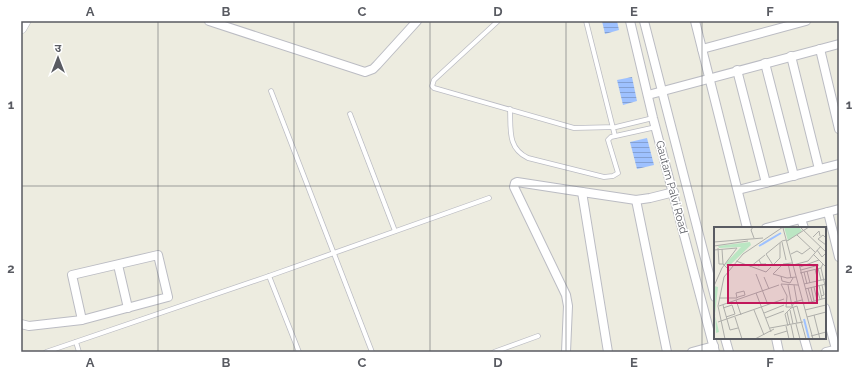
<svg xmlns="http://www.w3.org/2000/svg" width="860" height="373" viewBox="0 0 860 373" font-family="Raleway,'Noto Sans Devanagari',sans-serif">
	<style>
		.water { fill: url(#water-rules) }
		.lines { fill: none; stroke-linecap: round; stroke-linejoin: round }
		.service-casing { stroke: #bbbcc3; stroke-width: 5.5 }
		.minor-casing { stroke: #bbbcc3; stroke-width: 10 }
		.secondary-casing { stroke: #bbbdc5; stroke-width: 12 }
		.service { stroke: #fff; stroke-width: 4 }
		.minor { stroke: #fff; stroke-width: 8 }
		.secondary { stroke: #fff; stroke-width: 11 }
		.grid { fill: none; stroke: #595b62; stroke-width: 1; stroke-opacity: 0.55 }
		.labels { text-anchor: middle; stroke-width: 3; stroke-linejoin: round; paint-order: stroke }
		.street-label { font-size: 11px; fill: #595b62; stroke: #fff }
		.inset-river { fill: none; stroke: #9ec1ff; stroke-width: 2 }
		.inset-road { fill: none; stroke: #aeaeaa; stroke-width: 1 }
		.view { fill: #c2185b; fill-opacity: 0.15; stroke: #c2185b; stroke-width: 2 }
		.inset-edge { fill: none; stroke: #595b62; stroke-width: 2 }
		.neatline { fill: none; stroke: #595b62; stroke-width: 1.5 }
		.grid-label { font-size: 13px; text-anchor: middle; font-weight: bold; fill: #595b62 }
	</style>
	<defs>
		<pattern id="water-rules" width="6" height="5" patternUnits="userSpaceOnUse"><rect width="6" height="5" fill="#9ec1ff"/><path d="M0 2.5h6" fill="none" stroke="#84a0d2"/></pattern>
	</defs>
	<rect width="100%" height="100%" fill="#edece0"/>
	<g class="water">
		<path d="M602,21h15l2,9 -14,4z"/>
		<path d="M632,77l5,24 -14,4 -6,-25z"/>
		<path d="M647,138l7,27 -17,4 -7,-27z"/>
	</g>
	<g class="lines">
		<defs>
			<g id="service">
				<path d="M498,21l-64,59 -2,6 2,2 140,40 42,-1 37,-9"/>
				<path d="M586,21l29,115"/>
				<path d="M271,91l101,261"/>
				<path d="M510,109c1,20 -3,39 18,49l76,19 9,-1 5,-3 -10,-33 3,-3 45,-10"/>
				<path d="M350,114l45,117"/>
				<path d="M269,276l30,76"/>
				<path d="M76,342l3,10"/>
				<path d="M46,352l223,-76 220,-78"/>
				<path d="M494,352l44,-16"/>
			</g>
			<g id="minor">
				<path d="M209,21l156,51 8,-3 4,-4 40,-44"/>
				<path d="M630,21l23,97 62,234"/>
				<path d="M644,21l71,276"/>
				<path d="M695,21l52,207"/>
				<path d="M702,49l104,-28"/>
				<path d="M820,49l19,80"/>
				<path d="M791,56l28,113"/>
				<path d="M765,63l29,113"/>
				<path d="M737,70l29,113"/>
				<path d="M648,95l191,-51"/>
				<path d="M738,190l101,-26"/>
				<path d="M582,192l26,160"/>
				<path d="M636,200l31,152"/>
				<path d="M828,212l11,45"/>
				<path d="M801,219l3,9"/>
				<path d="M766,228l73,-19"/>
				<path d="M118,265l10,43"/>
				<path d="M825,308l11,41"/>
				<path d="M21,324l8,2 53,-6 86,-23 -10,-42 -86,20 10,45"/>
				<path d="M725,338l4,14"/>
				<path d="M776,338l3,14"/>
				<path d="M804,338l4,14"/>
				<path d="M566,352l2,-46 -2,-11 -52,-108 1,-4 2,-1 52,8 67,10 14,-2 24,-6"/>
				<path d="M692,352l22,-6"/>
				<path d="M826,352l13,-3"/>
			</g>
			<path id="secondary" d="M21,28l4,-7"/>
		</defs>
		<use href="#service" class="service-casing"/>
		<use href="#minor" class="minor-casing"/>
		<use href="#secondary" class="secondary-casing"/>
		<use href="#service" class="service"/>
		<use href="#minor" class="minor"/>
		<use href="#secondary" class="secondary"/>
	</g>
	<path class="grid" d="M158,21v331M294,21v331M430,21v331M566,21v331M702,21v331M21,186h818"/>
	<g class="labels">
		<g class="street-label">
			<text transform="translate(672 187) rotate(75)" y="4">Gautam Palvi Road</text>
		</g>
	</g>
	<g transform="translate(714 227)">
		<rect width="112" height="112" fill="#edece0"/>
		<path d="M70,0h15l3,4 -14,10zM36,15l1,3 -23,22 -3,-3 16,-17 -22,1 -1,-2zM0,59l4,1 -3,28 4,17 -3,1z" fill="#bbe6c3"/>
		<path class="inset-river" d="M45,19l22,-13M90,92l5,20"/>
		<path class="inset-road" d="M39,0l-2,3 3,8M86,0l26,25M69,1l30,111M83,8l18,17M99,10l6,-6 1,5M112,11l-3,-3 -5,4 8,6M73,14l22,-14M0,15l49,-4M68,15l4,18M66,16v15l-7,7 -7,-11 16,-13 4,-1M0,19l34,-5M4,21l1,16h4M8,22l1,15 4,4M0,23l23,-2 -15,20 -8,18M103,23l5,7 4,-4M77,27l6,-3 5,3 8,-6M99,27l13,13M22,34l30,11 5,-5M74,36l3,15M78,36l-9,1 -10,10 14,4 9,-1M85,37l10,38M79,38l15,-4 13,-15M44,39l8,-2h-5l-2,-4M36,40l15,-12M86,40l19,-7M104,41l3,12M107,41l5,22M101,42l3,12M87,43l18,-5M93,44l3,12M90,45l3,12M86,46l21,-5 2,-4M42,47l12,31M67,49l1,5 8,2 3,-5M50,50l5,12M90,57l22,-5M74,58l4,21M80,58l3,17M84,58l-17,-1 6,12 -1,11h6l2,-5 8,-2M105,58l3,14M102,59l4,13M97,60l3,14M100,60l3,13M94,61l4,14M91,62l21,-5M42,66l15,39M107,69l3,-1 -2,-10M5,71h18l1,-1 7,-2 -1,-4 -8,2 1,5M22,73l5,15M89,77l23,-6M9,78l7,25 8,-2M5,79l60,-21M79,80l4,16M9,81l9,-3 3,9 -9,3M40,83l10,25M76,83l3,14M91,83l21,-5M73,85l3,13M50,86l20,-8M100,88l6,24M21,90l7,22M93,90l19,-5M52,91l18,-7M4,95l66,-23M82,97l4,15M77,98l3,14M72,99l3,13M74,99l-3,-12 6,-6 6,-2 9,33M56,101l33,-6M60,108l13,-4M97,109l15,-4M11,112l-7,-33 6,-29 19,-23 40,-27M41,112l19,-10"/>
		<path class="view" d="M14,38h89v38h-89z"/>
		<rect width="112" height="112" class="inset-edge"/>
	</g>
	<rect width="860" height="373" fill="none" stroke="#ffffff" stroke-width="44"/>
	<g transform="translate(58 58)" stroke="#ffffff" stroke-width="3" paint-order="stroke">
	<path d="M0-3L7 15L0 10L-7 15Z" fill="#595b62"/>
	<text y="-6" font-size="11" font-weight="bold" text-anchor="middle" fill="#595b62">उ</text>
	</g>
	<rect x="22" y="22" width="816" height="329" class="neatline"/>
	<g class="grid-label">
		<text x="90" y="16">A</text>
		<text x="226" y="16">B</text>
		<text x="362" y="16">C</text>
		<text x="498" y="16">D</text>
		<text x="634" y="16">E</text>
		<text x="770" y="16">F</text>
		<text x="11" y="109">1</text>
		<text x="849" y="109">1</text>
		<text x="11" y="273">2</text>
		<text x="849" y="273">2</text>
		<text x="90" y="367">A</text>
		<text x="226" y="367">B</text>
		<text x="362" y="367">C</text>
		<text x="498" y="367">D</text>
		<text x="634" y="367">E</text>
		<text x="770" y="367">F</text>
	</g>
</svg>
